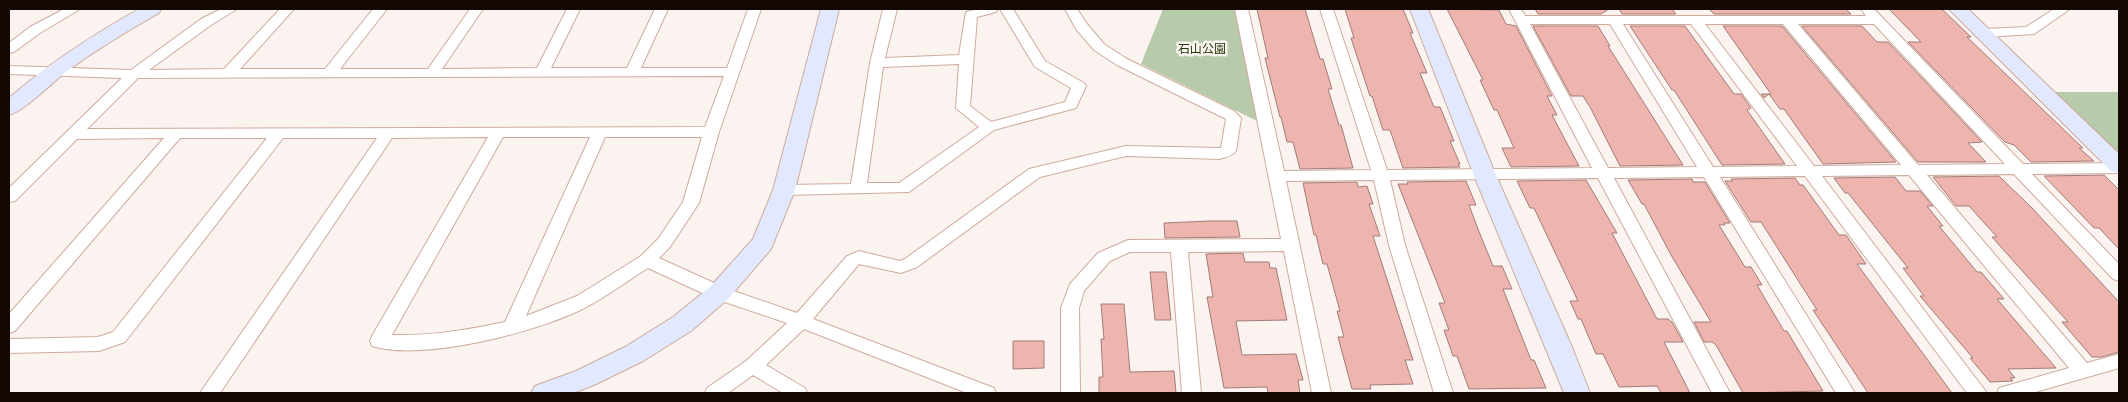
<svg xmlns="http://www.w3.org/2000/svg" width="2128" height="402" viewBox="0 0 2128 402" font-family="Lato,'Noto Sans JP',sans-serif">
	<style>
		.green { fill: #b7caa9 }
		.building { fill: #eeb4ae; stroke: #a27c78 }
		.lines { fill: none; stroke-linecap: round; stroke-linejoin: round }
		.street-casing { stroke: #cfaa9c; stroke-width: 2 }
		.secondary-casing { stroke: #cfaa9c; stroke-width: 2 }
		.street { fill: #fff; fill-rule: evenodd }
		.secondary { fill: #e2e9fe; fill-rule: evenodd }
		.labels { text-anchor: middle; stroke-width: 5; stroke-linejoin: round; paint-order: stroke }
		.park-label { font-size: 12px; fill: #223a09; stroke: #fbf3f0 }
	</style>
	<rect width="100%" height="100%" fill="#fbf3f0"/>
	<g class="green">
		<path d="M1163,9h73l21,112 -116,-57z"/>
		<path d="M2051,92h68v66z"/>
	</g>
	<g class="building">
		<path d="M1257,9h48l15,50h3l9,30h-4l11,36h2l12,43 -53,1 -7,-27h-6l-6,-25h-1l-15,-59h3z"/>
		<path d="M1345,9h58l10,24h-3l17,40h-7l14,34h6l14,34h-4l10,23h-2l2,3 -57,1 -13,-38h-7l-11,-34h-2l-19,-58h3z"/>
		<path d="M1447,9l52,1 7,14 10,2 36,70h-5l10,19h-5l27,51 -68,1 -9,-19h12l-17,-38h-3l-14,-30h3z"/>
		<path d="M1535,9h74l-8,5h-63z"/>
		<path d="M1619,9h53l4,5h-54z"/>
		<path d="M1709,9h137l5,5h-137z"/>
		<path d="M1889,9h53l29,28h-4l116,111h-4l15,13 -63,1 -17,-17 -9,-3 -97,-100h13z"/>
		<path d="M1533,26h65l12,20h-2l75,119 -63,1 -30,-59 -7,-11h-12z"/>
		<path d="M1630,26h55l49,68h7l10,14 -4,2 38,54 -63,1 -48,-75h-2z"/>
		<path d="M1723,26h59l114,136 -73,2 -39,-55h-4l-11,-15 -5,4 -3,-4h10z"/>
		<path d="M1802,26h60l15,16h11l94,100 -14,1 18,19h-68z"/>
		<path d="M2104,175l15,15v59l-20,-21h-5l-50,-52z"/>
		<path d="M1999,176l34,33 86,93v50l-17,5h-10l-30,-35h6l-76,-85h5l-28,-31h-13l-23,-29z"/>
		<path d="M1895,177l11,14h14l13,15h-6l16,20h-4l38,46h4l23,27h-7l59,69 -48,1 7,9h-5l3,3 -23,1 -20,-24h3l-53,-62h4l-21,-28h5l-60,-75h-3l-11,-15z"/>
		<path d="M1795,178l5,7h3l36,50h7l20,29h-9l95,129h-84l-55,-83h4l-56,-88h-10l-26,-41h8l-2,-2z"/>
		<path d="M1692,179l1,3h12l25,41h-6l1,2h-6l26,42h6l11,18h-5l27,46h3l36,60 -80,2 -27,-48 -4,-3h-8l-10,-20h17l-40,-67 -27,-51h-2l-14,-24z"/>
		<path d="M1586,180l31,53h-5l45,86h11l4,3 11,20h-19l26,51h-29l-4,-7 -38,1 -16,-33h-7l-15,-35h-3l-8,-18h8l-44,-93h-4l-13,-27z"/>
		<path d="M1466,181l10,24h-7l9,24 15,37h9l10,23h-9l28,71h3l12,28 -77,1 -12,-33h-4l-9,-26h5l-10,-27h6l-47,-119h10l-1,-2z"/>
		<path d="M1357,182l1,5 9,-1 6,18h-4l11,32h-7l40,124h-8l8,24 -43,1 1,4h-19l-14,-52h6l-7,-26h3l-13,-47h-4l-7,-29h-2l-11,-52z"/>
		<path d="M1210,221h27l3,16 -75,1 -1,-15z"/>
		<path d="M1243,253l2,9h24l1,6h6l11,52 -51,1 6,34 54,-1 7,26h-5l2,13h-32l-1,-6 -43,1 -17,-91h6l-7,-43z"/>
		<path d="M1150,272h16l5,48h-16z"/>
		<path d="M1101,304h23l6,68 44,-1 2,22h-77v-16h4l-2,-38h3z"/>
		<path d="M1013,341h31v27l-31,1z"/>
	</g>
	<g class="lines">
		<defs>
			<g id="street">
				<path d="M64,9h16l-40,24 -26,19 -5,1v-10l21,-16z"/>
				<path d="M221,9h16l-26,16 -62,45 75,-1 56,-60h14l-54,60h85l48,-60h14l-47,60h88l42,-60h13l-41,60 95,-1 30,-59h13l-29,59h76l28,-59h13l-27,59h86l21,-59h13l-42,123 -20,71 -29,44 -11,11 66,30 72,25 50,-57 12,-5 41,10 5,-2 124,-90 97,-23 95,2 5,-29 -109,-54 -23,-15 -18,-21 -11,-20h12l10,15 17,20 23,15 107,52 7,7 -5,33c-4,5 -10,6 -16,8l-94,-3 -86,21 -123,90 -16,6 -42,-9 -46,55 181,69 2,5h-29l-163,-64 -38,36 39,23 2,5h-24l-30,-18 -25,18h-23l2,-5 39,-27 41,-38 -74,-25 -65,-30c-19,12 -38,26 -58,37 -46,26 -167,57 -218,41l-2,-5 2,-5 116,-199 -96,1 -172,255h-20l177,-255h-94l-158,204 -26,9 -90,2v-14l89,-2 15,-5 154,-194h-87l-165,193 -6,2v-19l155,-176 -87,1 -62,62 -6,1v-14l113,-110 -113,-4v-8l122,4 70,-51zM724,76l-19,51 -618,2 51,-51zM503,137h87l-85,185c-38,8 -74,14 -113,13zM605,137h97l-19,65 -25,37 -17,17 -64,40 -51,20z"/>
				<path d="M883,9h14l-12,49 74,-3 7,-43 12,-3h19l-1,3 -19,5 -7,89 21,16 74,-20 6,-14 -36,-21 -35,-58h13l32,52 39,22 2,3 -10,22 -82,22 -85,62 -125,3 -6,-1 -2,-4 2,-4 6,-1 67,-1 19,-121zM959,64l-3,44 23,19 -80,56h-32l16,-116z"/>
				<path d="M1235,9h13l36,162 87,-1 -51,-161h13l54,161 205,-2 -83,-159h12l4,7h341l-5,-7h13l149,155 96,-1v10l-87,1 87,90v17l-6,-2 -99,-105 -87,1 160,188 32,-9v14l-87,25h-35l2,-5 70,-20 -160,-193 -87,1 165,217h-20l-162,-217 -85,1 135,216h-19l-132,-216 -90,1 116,215h-18l-114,-215 -208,2 15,65 48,148h-19l-45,-148 -15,-65 -88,1 45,212h-19l-28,-142 -96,1 13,141h-19l-11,-141h-41l-20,9 -26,30 -5,17 1,85h-19v-85l9,-24 28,-31 30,-13 153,-1zM1530,24h80l87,143 -89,1zM1623,24h68l106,142 -84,1zM1705,24h78l118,141 -87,1zM1798,24h76l131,140 -87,1z"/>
				<path d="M2054,9h16l-36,25 -49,3 -7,-4 7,-4 41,-2z"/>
			</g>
			<g id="secondary">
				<path d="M139,9h22l-2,4c-32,18 -63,37 -92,58 -14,11 -44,41 -58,44v-17c40,-35 84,-63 130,-89z"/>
				<path d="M821,9h18l-44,181 -24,59 -43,50 -37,32 -48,30 -49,24 -21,8h-42l4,-7 41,-15 49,-24 48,-30 37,-30 43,-48 20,-49z"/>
				<path d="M1410,9h18l67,164 77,174 18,46h-26l-91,-220z"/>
				<path d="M1949,9h19l151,145v19l-8,-2z"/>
			</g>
		</defs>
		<use href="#street" class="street-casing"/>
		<use href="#secondary" class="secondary-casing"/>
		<use href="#street" class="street"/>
		<use href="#secondary" class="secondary"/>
	</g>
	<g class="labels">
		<g class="park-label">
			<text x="1202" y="53">石山公園</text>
		</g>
	</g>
	<rect width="2128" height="402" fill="none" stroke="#140805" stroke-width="20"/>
</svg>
